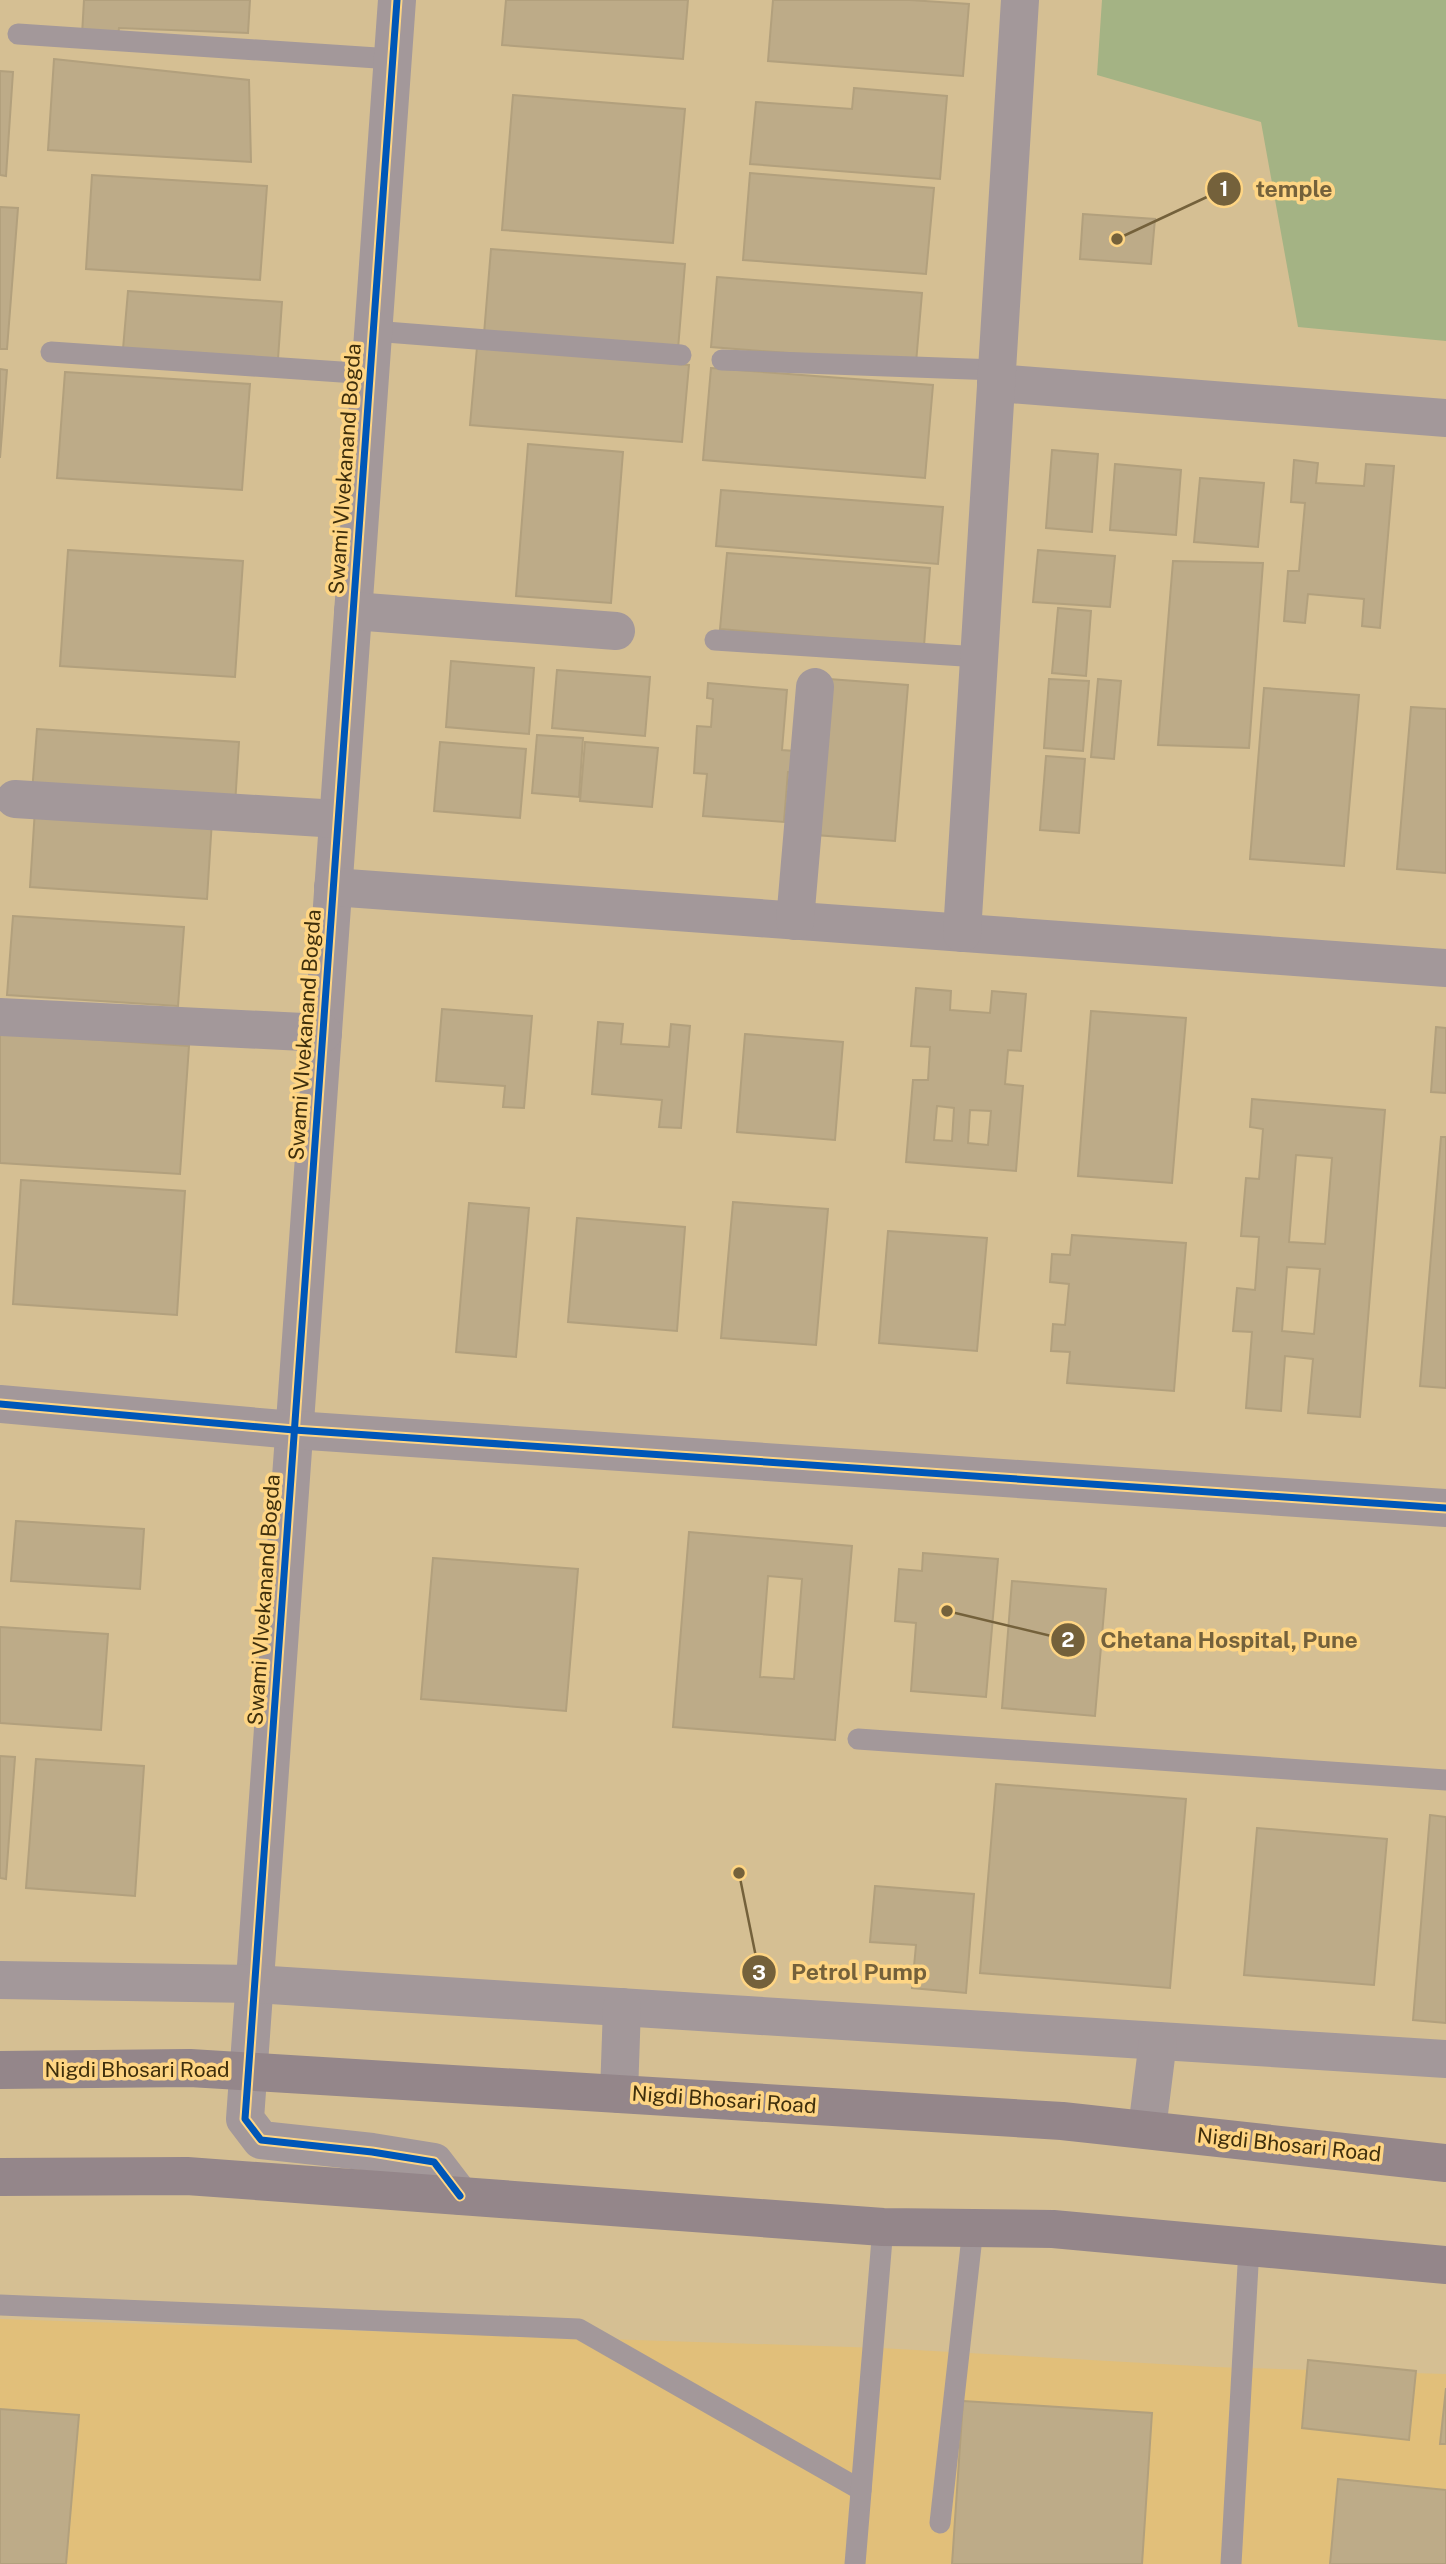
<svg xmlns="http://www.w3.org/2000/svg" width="1446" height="2564" viewBox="0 0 1446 2564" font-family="'Public Sans',sans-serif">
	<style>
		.built { fill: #e1bf7a }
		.green { fill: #a4b384 }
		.building { fill: #bdab88; stroke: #b2a07d; stroke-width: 2; fill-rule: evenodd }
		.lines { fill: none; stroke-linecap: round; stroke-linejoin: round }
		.service { stroke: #a3989a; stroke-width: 21 }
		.minor { stroke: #a3989a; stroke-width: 38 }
		.primary { stroke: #94868a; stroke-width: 38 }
		.cycleway-casing { stroke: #fed584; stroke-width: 11 }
		.cycleway { stroke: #0057b8; stroke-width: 7 }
		.labels { text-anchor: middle; stroke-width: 7; stroke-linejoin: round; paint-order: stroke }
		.street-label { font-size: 21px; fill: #3f2f0c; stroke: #fed584 }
		.leader { fill: none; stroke: #74613b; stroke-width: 2.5 }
		.callout-dot { fill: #74613b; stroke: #fed584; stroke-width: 2.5 }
		.mark-label { font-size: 21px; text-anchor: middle; font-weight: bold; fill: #fff }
		.callout-label { font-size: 23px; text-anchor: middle; font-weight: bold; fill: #74613b; stroke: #fed584; stroke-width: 7; stroke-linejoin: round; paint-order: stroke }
	</style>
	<rect width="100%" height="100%" fill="#d5bf93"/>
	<path class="built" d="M0,2319l880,29 334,19 232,7v190h-1446z"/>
	<path class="green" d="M1102,0h344v341l-148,-14 -37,-205 -164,-47z"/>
	<g class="building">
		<path d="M84,0h166l-2,33 -129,-5 -1,8 -36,-1z"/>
		<path d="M506,0h182l-5,59 -181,-14z"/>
		<path d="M773,0h137l59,4 -6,72 -195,-15z"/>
		<path d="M54,59l195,21 2,82 -203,-12z"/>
		<path d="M0,71l13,1 -7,104 -6,-1z"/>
		<path d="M854,88l93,8 -7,83 -190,-15 6,-62 96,7z"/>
		<path d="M513,95l172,14 -12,134 -171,-13z"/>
		<path d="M750,173l184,15 -8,86 -183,-14z"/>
		<path d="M92,175l175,11 -7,94 -174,-11z"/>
		<path d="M0,207l18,1 -11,141h-7z"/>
		<path d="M1083,214l72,5 -4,45 -71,-5z"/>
		<path d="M491,249l194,15 -7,85 -194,-15z"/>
		<path d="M717,277l205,16 -6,70 -205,-16z"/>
		<path d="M128,291l154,11 -4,57 -155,-10z"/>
		<path d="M477,347l212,18 -7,77 -212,-17z"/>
		<path d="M711,368l222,17 -8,93 -222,-18z"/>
		<path d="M0,369l7,1 -7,88z"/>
		<path d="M65,372l185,12 -8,106 -185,-12z"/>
		<path d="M528,444l95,8 -12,151 -95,-7z"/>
		<path d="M1052,450l46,4 -6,78 -46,-4z"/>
		<path d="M1294,460l24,3 -2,20 48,3 2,-22 28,2 -14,162 -18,-2 2,-27 -56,-5 -3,29 -21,-2 4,-50h11l6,-68 -14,-1z"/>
		<path d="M1115,464l66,6 -5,65 -66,-5z"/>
		<path d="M1200,478l64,5 -6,64 -64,-5z"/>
		<path d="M721,490l222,17 -5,57 -222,-18z"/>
		<path d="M68,550l175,11 -8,116 -175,-11z"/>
		<path d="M1038,550l77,6 -5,51 -77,-5z"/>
		<path d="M727,553l203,15 -6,78 -204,-17z"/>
		<path d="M1173,561l90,2 -14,185 -91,-3z"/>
		<path d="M1058,608l33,3 -5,65 -34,-3z"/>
		<path d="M451,661l83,7 -5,66 -83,-7z"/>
		<path d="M557,670l93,7 -5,59 -93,-8z"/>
		<path d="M829,679l79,6 -13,156 -80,-6z"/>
		<path d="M1049,679l40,2 -6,70 -39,-3z"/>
		<path d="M1098,679l23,2 -7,78 -23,-2z"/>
		<path d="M708,683l79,7 -5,60 12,1 -1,21h-5l-4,50 -81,-6 4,-42 -13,-1 3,-47 14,1 2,-28 -6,-1z"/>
		<path d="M1264,688l95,7 -15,171 -94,-7z"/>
		<path d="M1411,707l35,2v164l-49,-4z"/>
		<path d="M37,729l202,13 -4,63 -203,-13z"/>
		<path d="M537,735l46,3 -4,59 -47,-4z"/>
		<path d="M440,742l86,7 -6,69 -86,-7z"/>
		<path d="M585,742l73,6 -6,59 -72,-6z"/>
		<path d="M1046,756l39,3 -6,74 -39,-3z"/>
		<path d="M35,809l177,11 -5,79 -177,-12z"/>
		<path d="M13,916l171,11 -6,79 -171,-11z"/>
		<path d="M916,988l35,3 -1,19 40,3 2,-22 34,3 -5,57 -13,-1 -3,34 18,2 -7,85 -110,-9 7,-82h15l2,-33 -19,-1zM937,1106l17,2 -2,33 -18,-1zM970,1110l21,1 -3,34 -20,-2z"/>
		<path d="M442,1009l90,7 -8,92 -21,-1 2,-21 -69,-5z"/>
		<path d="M1091,1011l95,7 -14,165 -94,-7z"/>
		<path d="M598,1022l25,2 -2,20 48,3 2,-23 19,2 -9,102 -22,-1 3,-27 -70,-6z"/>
		<path d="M1436,1027l10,1v65l-15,-1z"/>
		<path d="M0,1033l189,13 -9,128 -180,-11z"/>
		<path d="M745,1034l98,8 -8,98 -98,-8z"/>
		<path d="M1252,1099l133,11 -25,307 -52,-4 5,-54 -28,-3 -4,55 -35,-3 6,-76 -19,-1 4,-43 18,2 4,-53 -18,-1 5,-58 13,1 4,-50 -13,-2zM1296,1155l36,3 -7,86 -36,-2zM1287,1267l33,2 -6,65 -32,-3z"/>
		<path d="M1441,1137h5v251l-26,-2z"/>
		<path d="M21,1180l164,11 -8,124 -164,-11z"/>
		<path d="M733,1202l95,7 -12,136 -95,-7z"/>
		<path d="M469,1203l60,5 -13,149 -60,-5z"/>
		<path d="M577,1218l108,9 -8,104 -109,-9z"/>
		<path d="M888,1231l99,7 -10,113 -98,-8z"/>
		<path d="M1072,1235l114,8 -12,148 -107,-8 3,-31 -19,-1 2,-27 12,1 4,-41 -19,-2 2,-28 18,1z"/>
		<path d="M16,1521l128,8 -4,60 -129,-8z"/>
		<path d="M689,1532l163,14 -17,194 -162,-13zM768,1576l34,3 -8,100 -34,-2z"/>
		<path d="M923,1553l75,6 -12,138 -75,-6 5,-68 -21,-2 4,-52 23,2z"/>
		<path d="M433,1558l145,11 -12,142 -145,-12z"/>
		<path d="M1012,1581l94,8 -11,127 -93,-8z"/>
		<path d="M0,1627l108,7 -7,96 -101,-7z"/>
		<path d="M0,1756l15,1 -9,122 -6,-1z"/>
		<path d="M36,1759l108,7 -9,130 -109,-8z"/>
		<path d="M996,1784l190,15 -16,189 -190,-15z"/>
		<path d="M1430,1815l16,2v206l-33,-3z"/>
		<path d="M1257,1828l130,11 -13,146 -130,-10z"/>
		<path d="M875,1886l99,8 -8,99 -54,-5 4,-43 -46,-3z"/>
		<path d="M1308,2360l108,11 -7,69 -107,-12z"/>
		<path d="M1446,2388v56h-6z"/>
		<path d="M963,2401l189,12 -10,151h-190z"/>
		<path d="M0,2409l79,6 -13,149h-66z"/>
		<path d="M1338,2479l108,11v74h-116z"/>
	</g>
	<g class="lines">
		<g class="service">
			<path d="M18,34l374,25"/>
			<path d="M373,331l308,24"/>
			<path d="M51,352l319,22"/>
			<path d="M722,360l275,10"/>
			<path d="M715,640l264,17"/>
			<path d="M858,1739l588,41"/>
			<path d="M0,2305l579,24 282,161"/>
			<path d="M940,2523l33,-295"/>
			<path d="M855,2564l28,-337"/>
			<path d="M1231,2564l18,-316"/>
		</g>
		<g class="minor">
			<path d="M397,0l-152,2119 16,21 111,12 62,10 26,34"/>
			<path d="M996,383l450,35"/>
			<path d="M353,611l263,20"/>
			<path d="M15,799l323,20"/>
			<path d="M333,887l1113,81"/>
			<path d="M795,921l20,-234"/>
			<path d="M962,933l58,-933"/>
			<path d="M0,1017l323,16"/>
			<path d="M0,1404l294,26 1152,78"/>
			<path d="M0,1980l254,4 1192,75"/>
			<path d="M619,2094l3,-87"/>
			<path d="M1147,2129l11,-88"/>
		</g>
		<g class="primary">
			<path d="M0,2070l190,-2 872,53 384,42"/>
			<path d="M0,2177l187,-1 696,51 170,2 393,36"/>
		</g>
		<defs>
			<g id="cycleway">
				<path d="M397,0l-152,2119 16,21 111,12 62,10 26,34"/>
				<path d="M0,1404l294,26 1152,78"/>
			</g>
		</defs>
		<use href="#cycleway" class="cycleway-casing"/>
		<use href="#cycleway" class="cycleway"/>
	</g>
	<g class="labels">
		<g class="street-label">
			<text transform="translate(345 469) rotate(-86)" y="7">Swami VIvekanand Bogda</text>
			<text transform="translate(305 1035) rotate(-86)" y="7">Swami VIvekanand Bogda</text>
			<text transform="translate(264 1600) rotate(-86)" y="7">Swami VIvekanand Bogda</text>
			<text x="137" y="2077">Nigdi Bhosari Road</text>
			<text transform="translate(724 2100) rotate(4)" y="7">Nigdi Bhosari Road</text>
			<text transform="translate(1289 2145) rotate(6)" y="7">Nigdi Bhosari Road</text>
		</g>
	</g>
	<path class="leader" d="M1117 239L1224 189M947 1611L1068 1640M739 1873L759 1972"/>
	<g class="callout-dot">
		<circle cx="1117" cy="239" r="7"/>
		<circle cx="947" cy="1611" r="7"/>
		<circle cx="739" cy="1873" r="7"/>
		<circle cx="1224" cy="189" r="18"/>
		<circle cx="1068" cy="1640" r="18"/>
		<circle cx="759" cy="1972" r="18"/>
	</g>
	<g class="mark-label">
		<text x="1224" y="196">1</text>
		<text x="1068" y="1647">2</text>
		<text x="759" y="1980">3</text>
	</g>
	<g class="callout-label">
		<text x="1294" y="197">temple</text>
		<text x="1229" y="1648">Chetana Hospital, Pune</text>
		<text x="859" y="1980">Petrol Pump</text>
	</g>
</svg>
